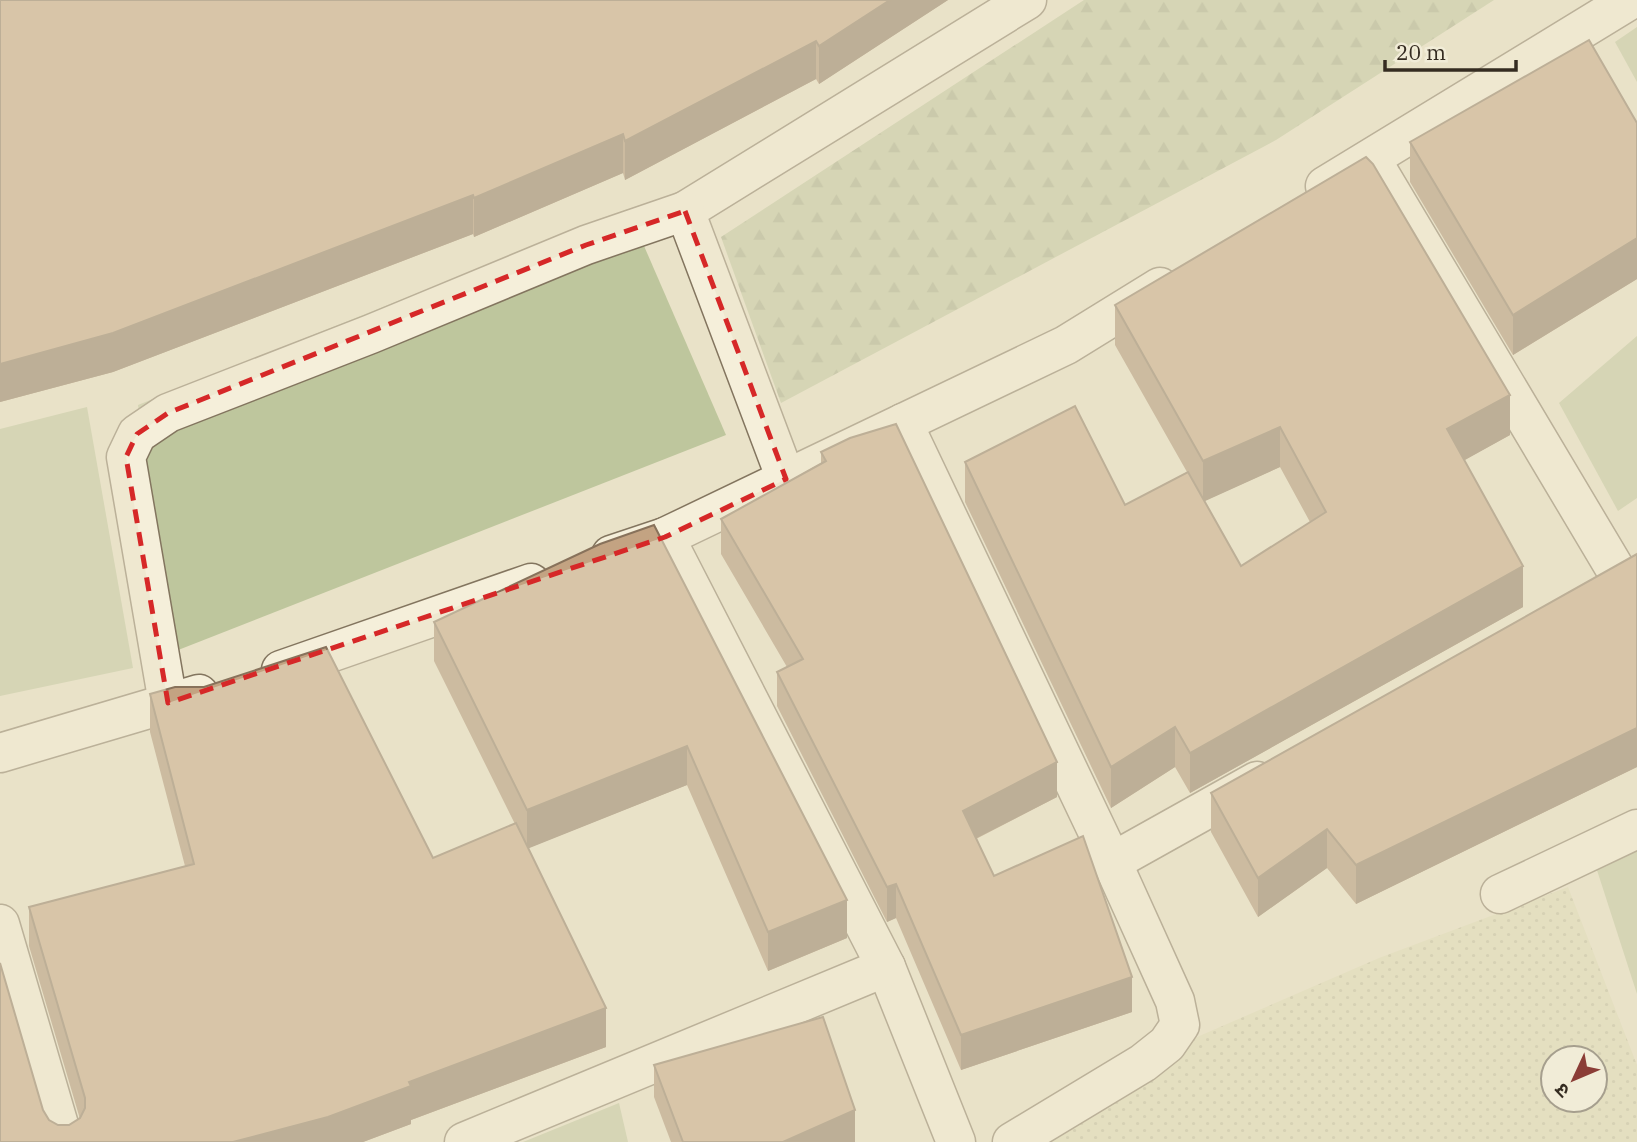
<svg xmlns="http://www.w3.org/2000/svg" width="1637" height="1142" viewBox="0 0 1637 1142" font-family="'IBM Plex Serif','Noto Sans Devanagari',serif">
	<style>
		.farmland { fill: url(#farmland-dots); fill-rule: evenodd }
		.green { fill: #bec69d }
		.forest { fill: url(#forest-firs) }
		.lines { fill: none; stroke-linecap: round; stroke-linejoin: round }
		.minor-casing { stroke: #83755f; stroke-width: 41 }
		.minor { stroke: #f5efda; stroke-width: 38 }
		.wall { fill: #a88c70; fill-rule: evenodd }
		.shaded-wall { fill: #88725b }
		.building { fill: #c3a382; stroke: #88725b; stroke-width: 2 }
		.marked { fill: none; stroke: #d62828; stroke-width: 5; stroke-dasharray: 14 9; stroke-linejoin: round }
	</style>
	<defs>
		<pattern id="farmland-dots" width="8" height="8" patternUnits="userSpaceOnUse" patternTransform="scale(1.75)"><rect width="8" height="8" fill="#dedbb6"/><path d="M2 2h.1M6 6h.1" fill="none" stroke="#bfbc9c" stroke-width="1.8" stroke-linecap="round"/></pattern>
		<pattern id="forest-firs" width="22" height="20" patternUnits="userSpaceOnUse" patternTransform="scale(1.75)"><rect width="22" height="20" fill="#bec69d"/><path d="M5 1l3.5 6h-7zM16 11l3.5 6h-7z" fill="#a4aa87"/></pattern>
	</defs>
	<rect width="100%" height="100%" fill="#e9e2c8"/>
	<path class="farmland" d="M1568,887l69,178v77h-595l132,-95 205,-89zM1553,1058h42v42h-42z"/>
	<g class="green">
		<path d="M1637,27v55l-22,-40z"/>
		<path d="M628,209l98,226 -558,219 -30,-249z"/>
		<path d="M1637,336v162l-19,13 -59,-108z"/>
		<path d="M87,407l46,261 -133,28v-267z"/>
		<path d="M1637,848v146l-42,-130z"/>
		<path d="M619,1103l9,39h-105z"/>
	</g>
	<path class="forest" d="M1084,0h410l-218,140 -495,263 -60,-166z"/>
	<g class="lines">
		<defs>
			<g id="minor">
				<path d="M1371,159l249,418"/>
				<path d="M1325,186l305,-186"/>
				<path d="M903,423l209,439 63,139 5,24 -13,19 -24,19 -131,79"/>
				<path d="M786,479l-101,-268 342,-211"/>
				<path d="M665,537l221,430 70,175"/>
				<path d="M611,555l54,-18 401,-192 94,-58"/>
				<path d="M281,670l250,-87"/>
				<path d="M168,703l-42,-246 11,-23 31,-21 203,-79 215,-89 99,-34"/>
				<path d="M0,753l199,-59"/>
				<path d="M1112,862l145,-81"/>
				<path d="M1500,894l137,-65"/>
				<path d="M0,924l64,218"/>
				<path d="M464,1142l422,-175"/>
			</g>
		</defs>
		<use href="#minor" class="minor-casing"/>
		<use href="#minor" class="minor"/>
	</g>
	<g class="wall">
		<path d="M0,0h948l-129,84 -3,-5 -191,101 -2,-7 -149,64 -1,-3 -360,138 -113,30z"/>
		<path d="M1637,123v156l-124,76 -103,-173v-40z"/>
		<path d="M1115,305l395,130 -46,25 59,147 -333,186 -15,-26 -64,41 -146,-306v-40l160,43 62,-33 -72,-127zM1280,467l30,55 -69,44 -37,-65z"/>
		<path d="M821,452l236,345 -81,42 18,37 138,136 -171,58 -65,-152 -9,4 -110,-216v-34l10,-5 -66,-113v-35l100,-56z"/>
		<path d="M600,544l247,394 -79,33 -81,-186 -159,63 78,199 -195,73v4l-48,18h-363l43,-32 6,10 9,5h11l11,-6 -51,-173v-39l156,-41 -35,-134v-38l54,-7 229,171 82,-34 -81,-163v-39z"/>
		<path d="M1637,554v213l-281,137 -29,-36 -69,49 -47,-85v-39z"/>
		<path d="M654,1065l201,77h-184l-17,-45z"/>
	</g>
	<g class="shaded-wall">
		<path d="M890,0h58l-129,84v-38z"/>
		<path d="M816,41v38l-191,101v-39z"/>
		<path d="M623,134v39l-149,64v-39z"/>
		<path d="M473,195v39l-360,138 -113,30v-38z"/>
		<path d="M1637,238v41l-124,76v-40z"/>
		<path d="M1510,395v40l-63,35v-41z"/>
		<path d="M1280,427v40l-77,35v-41z"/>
		<path d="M1523,566v41l-333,186v-40z"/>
		<path d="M1175,727v40l-64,41v-41z"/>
		<path d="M1637,728v39l-281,137v-39z"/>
		<path d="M687,746v39l-160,64v-39z"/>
		<path d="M1057,762v35l-94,48v-34z"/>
		<path d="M1327,829v39l-69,49v-39z"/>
		<path d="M896,884v34l-9,4v-35z"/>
		<path d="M847,900v38l-79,33v-39z"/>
		<path d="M1132,977v35l-171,58v-35z"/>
		<path d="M606,1008v39l-195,73v4l-48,18h-130z"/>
		<path d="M855,1110v32h-72z"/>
	</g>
	<g class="building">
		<path d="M0,0h890l-71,46 -3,-5 -191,100 -2,-7 -149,64 -1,-3 -360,138 -113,31z"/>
		<path d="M1589,40l48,83v115l-124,77 -103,-173z"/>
		<path d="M1366,157l7,7 137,231 -63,34 76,137 -333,187 -15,-26 -64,40 -146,-305 110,-56 50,99 63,-33 53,94 85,-54 -46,-85 -77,34 -88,-156z"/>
		<path d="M896,424l161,338 -94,49 31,65 89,-40 49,141 -171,58 -65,-151 -9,3 -110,-215 26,-13 -82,-140 105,-58 -5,-9 29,-14z"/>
		<path d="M654,525l193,375 -79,32 -81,-186 -160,64 -93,-188 166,-78z"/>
		<path d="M1637,554v174l-281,137 -29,-36 -69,49 -47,-85z"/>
		<path d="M326,647l107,211 83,-35 90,185 -197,74 2,4 -83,31 -95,25h-233v-179l43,147 6,10 9,5h11l11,-7 5,-10v-10l-56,-191 165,-43 -44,-170 25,-7h29z"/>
		<path d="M823,1017l32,93 -72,32h-100l-29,-77z"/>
	</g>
	<path d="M0 0H1637V1142H0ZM685,211l101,268 -121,58 -497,166 -42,-246 11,-23 31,-21 418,-168z" fill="#e9e2c8" fill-opacity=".55" fill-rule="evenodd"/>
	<path class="marked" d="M685,211l101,268 -121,58 -497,166 -42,-246 11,-23 31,-21 418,-168z"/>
	<g transform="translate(1574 1079) rotate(226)"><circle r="33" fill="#f1ecd7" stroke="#a69f8e" stroke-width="2"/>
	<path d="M0-5L12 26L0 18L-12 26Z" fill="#8b3d36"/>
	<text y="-10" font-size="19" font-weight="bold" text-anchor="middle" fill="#352c21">उ</text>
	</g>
	<path d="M1385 60v10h131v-10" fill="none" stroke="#352c21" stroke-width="3.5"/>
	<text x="1396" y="60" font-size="21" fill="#352c21" stroke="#f1ecd7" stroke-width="5" paint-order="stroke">20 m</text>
</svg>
